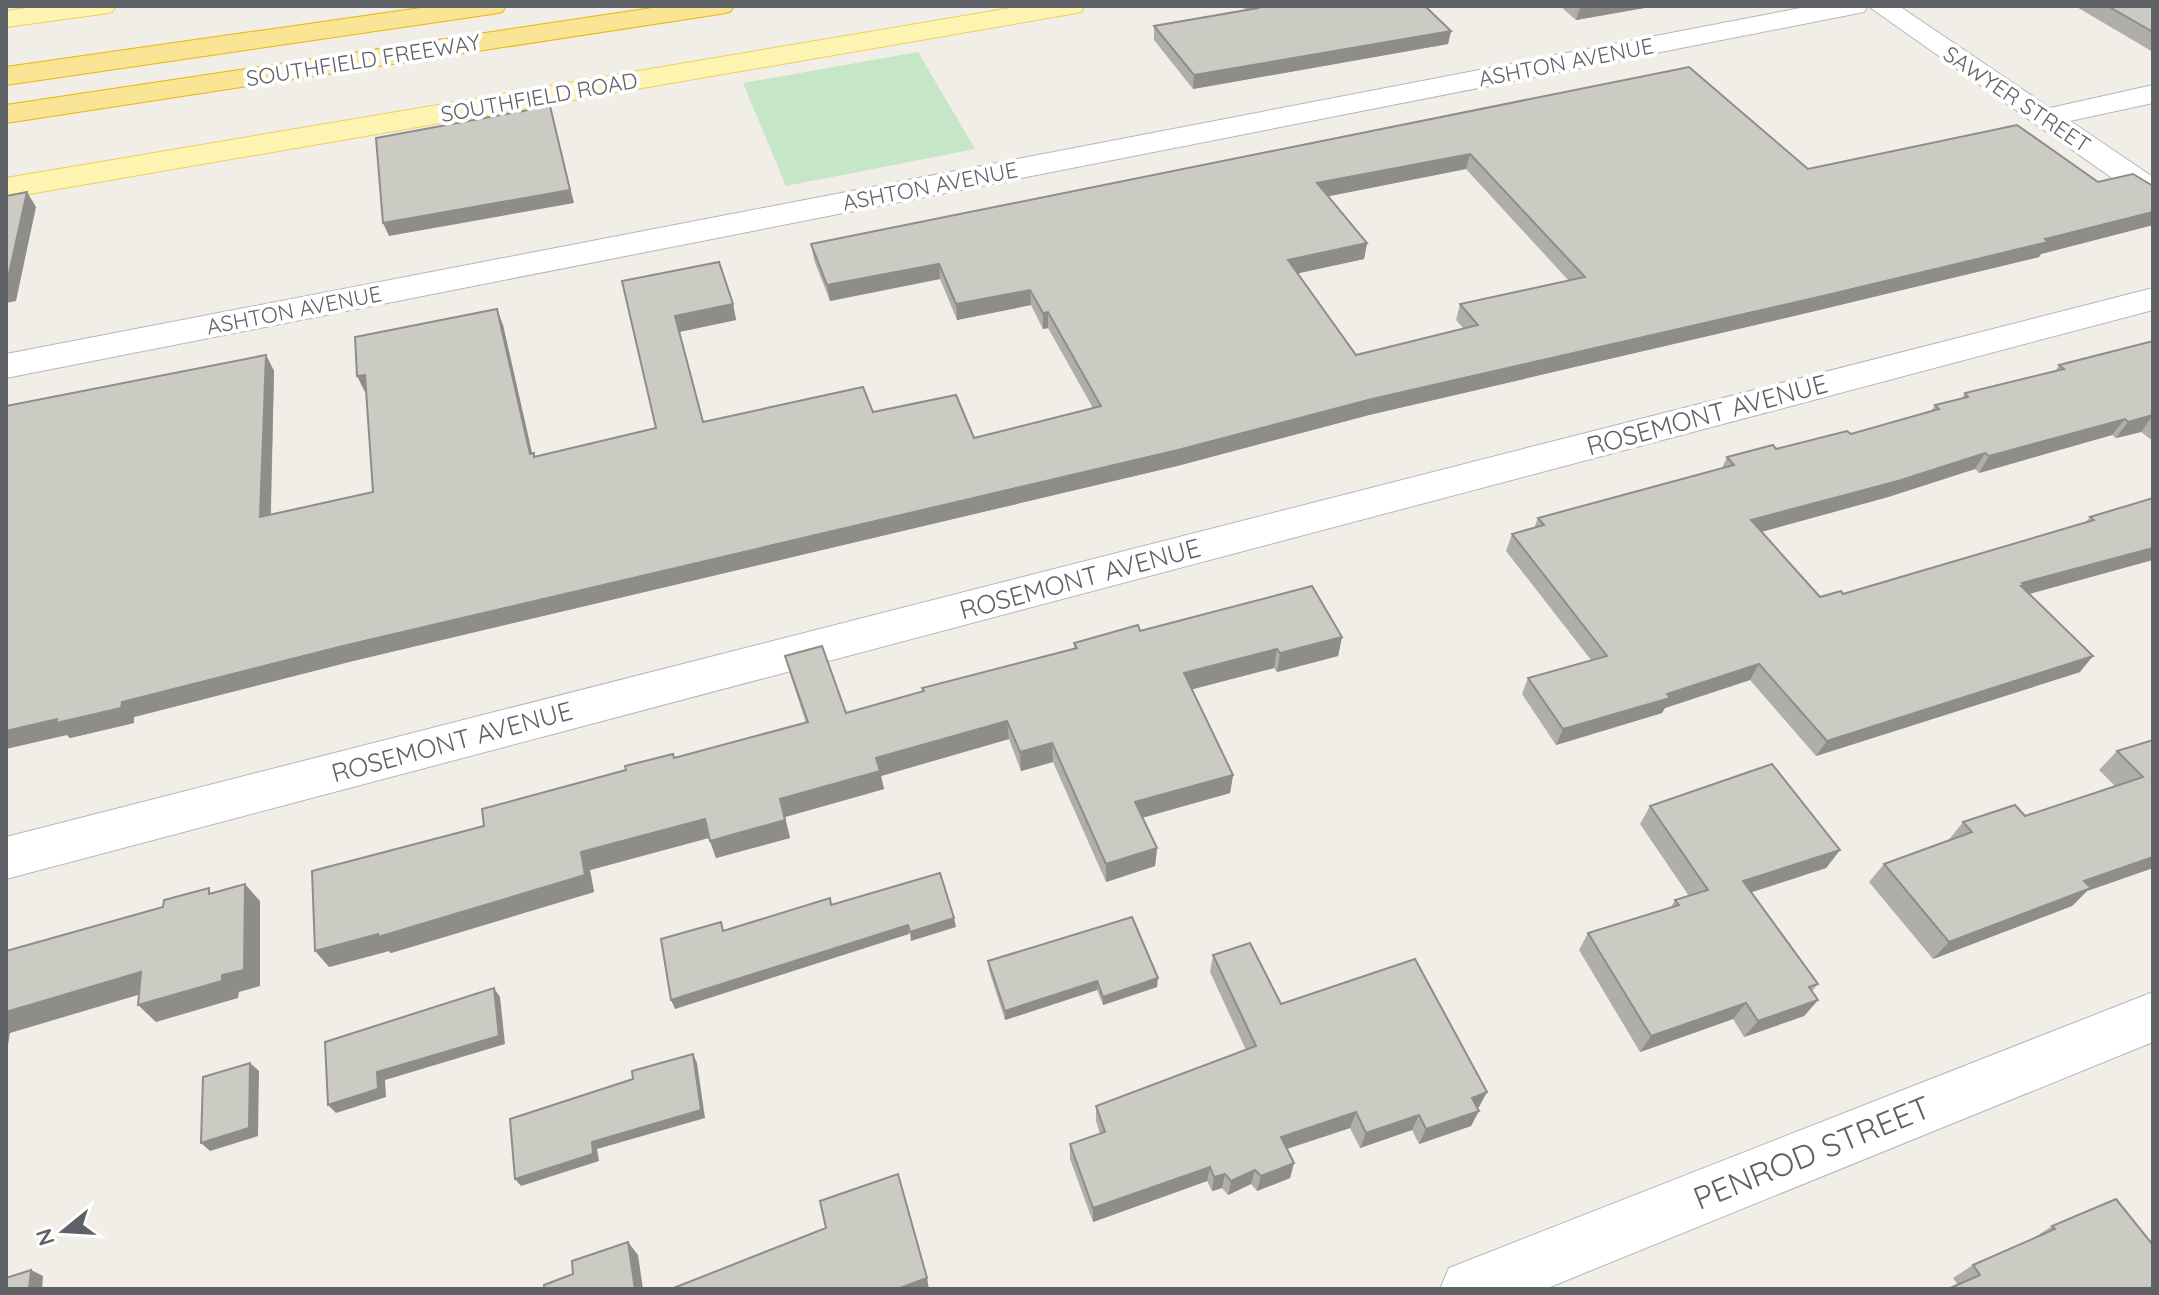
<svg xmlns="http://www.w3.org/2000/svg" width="2159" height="1295" viewBox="0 0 2159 1295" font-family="Quicksand,sans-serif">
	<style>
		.green { fill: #c5e6c7 }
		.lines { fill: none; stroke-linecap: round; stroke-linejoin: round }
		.minor-casing { stroke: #b4b7bb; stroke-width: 2 }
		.major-casing { stroke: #edce63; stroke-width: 2 }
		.highway-casing { stroke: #eeb409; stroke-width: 2 }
		.minor { fill: #fff; fill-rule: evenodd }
		.major { fill: #fcf4b0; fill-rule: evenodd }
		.highway { fill: #f9e595; fill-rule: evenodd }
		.wall { fill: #afaea8; fill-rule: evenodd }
		.shaded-wall { fill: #8e8d88 }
		.building { fill: #cbcac3; stroke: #8e8d88; stroke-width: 2; fill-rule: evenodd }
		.labels { text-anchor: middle; stroke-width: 8; stroke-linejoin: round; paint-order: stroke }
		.far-street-label { font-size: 22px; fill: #5e6267; stroke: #fff }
		.street-label { font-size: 26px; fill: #5e6267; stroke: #fff }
		.near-street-label { font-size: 32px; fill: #5e6267; stroke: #fff }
	</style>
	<rect width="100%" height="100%" fill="#f0eee7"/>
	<path class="green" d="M918,52l57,97 -189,37 -43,-103z"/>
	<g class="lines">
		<defs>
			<g id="minor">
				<path d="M1811,6h88l151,102 103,-23v18l-83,18 83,56v25l-11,-3 -274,-193 -4,6 -10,2 -1848,364v-24z"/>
				<path d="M2153,288v22l-2147,569v-42z"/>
				<path d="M2153,992v50l-608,247h-105l9,-21z"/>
			</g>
			<g id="major">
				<path d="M41,6h75l-4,6 -10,2 -96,13v-16z"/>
				<path d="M1022,6h63l-4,6 -10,2 -1065,184v-20z"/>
			</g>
			<g id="highway">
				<path d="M434,6h72l-4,6 -10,2 -486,71v-18z"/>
				<path d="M665,6h69l-4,6 -10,2 -714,109v-18z"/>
			</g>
		</defs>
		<use href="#minor" class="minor-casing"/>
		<use href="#major" class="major-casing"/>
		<use href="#highway" class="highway-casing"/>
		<use href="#minor" class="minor"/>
		<use href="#major" class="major"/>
		<use href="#highway" class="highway"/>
	</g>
	<g class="wall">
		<path d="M1242,6h183l26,25 -3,13 -255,45 -39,-49v-14l92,-16z"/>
		<path d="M1560,6h96l-80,14z"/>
		<path d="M2075,6h78v46z"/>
		<path d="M1689,67l119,102 290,13 52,4h3v39l-112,29 -2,3 -224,54 -446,104 -192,51 -824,195 -219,56v6l-64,15 -3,-3 199,-380 8,16 -3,143 102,-22 -7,-100h-1l138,-67 29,129 2,-1 1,3 121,-28 -34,-147 111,23 3,16 -57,12 24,90 170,-10 101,26 119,-30 -45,-80 -5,1 -12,-24 -74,15 -17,-41 -110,22 -16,-41 -3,-16zM1466,169l103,112 -109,23 -4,16 8,9 -108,26 -58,-82 66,-14 3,-16 -39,-47z"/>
		<path d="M2153,341v100l-12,-9 -25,6 -4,-3 -133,38 -4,-4 -87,28 -127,35 59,65 23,-3 243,-72 4,-5 63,-19 -124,96 51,78 -264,84 -66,-76 -85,28 -3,5 -106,32 -34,-51 6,-16 63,-18 -85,-109 6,-17 22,-6 4,-10 184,-50 5,-11 124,-23 80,-23 4,-6 27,-7 3,-5 90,-21 4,-7z"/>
		<path d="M1140,631l202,6 -4,19 -61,16 -3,-4 -82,21 41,86 -3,18 -88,25 15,30 -2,18 -49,16 -53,-120 -32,9 -12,-32 -128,37 3,13 -99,28 5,21 -74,20 -7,-20 -119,32 4,22 -203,61 -2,-2 -60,16 155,-141 142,-56 47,-16 2,4 131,-35 -16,-49 -5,-18 61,57 77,-21 -1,-4 152,-39v-6z"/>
		<path d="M2153,740v128l-66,23 -15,15 -139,53 -64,-77 15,-18 64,-23 15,-19 62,-6 90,-30 -16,-16 18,-19z"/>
		<path d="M1650,806l190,44 -14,18 -75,24 67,92 -6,7 6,9 -14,16 -60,21 -11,-18 -93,33 -61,-102 9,-17 83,-26 4,-7 14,-4 -49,-72z"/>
		<path d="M1213,955l68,49 206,88 -9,16 -7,18 -52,18 -7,-14 -52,18 -10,-20 -63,21 7,14 -4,15 -33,13 -6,-7 -23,11 -6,-7 -10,3 -5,-10 -114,41 -23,-63v-15l30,-10 -4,-13v-15l150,-56 -36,-78z"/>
		<path d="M988,961l169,26 -54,18 -6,-15 -92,30 -16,-50z"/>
		<path d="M2052,1226l101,19 -195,40 -5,-7 20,-13 58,-25z"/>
	</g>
	<g class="shaded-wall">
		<path d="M1588,6h68l-80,14 4,-12z"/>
		<path d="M1451,31l-3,13 -255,45 1,-14z"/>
		<path d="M550,106l24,97 -185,33 -6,-13z"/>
		<path d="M1470,154l-4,15 -151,30 2,-16z"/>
		<path d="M27,192l9,15 -20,94 -10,2v-16z"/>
		<path d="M2153,212v13l-112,29 -2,3 -224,54 -446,104 -192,51 -824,195 -219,56v6l-64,15 -3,-3 -61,14v-18l51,-12 286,-73 1702,-407z"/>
		<path d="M1367,243l-3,16 -78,17 2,-16z"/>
		<path d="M939,264l1,15 -110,22 -3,-16z"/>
		<path d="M1030,290l1,15 -74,15 -1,-16z"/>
		<path d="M733,304l3,16 -57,12 -4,-16z"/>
		<path d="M497,309l6,16 33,145 -6,-16z"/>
		<path d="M1048,312v16l-5,1v-16z"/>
		<path d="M266,355l8,16 -4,162 -10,-16z"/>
		<path d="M365,375l8,16 -8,1 -8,-16z"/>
		<path d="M2153,415l-12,17 -25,6 12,-16z"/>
		<path d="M2125,419l-13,16 -133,38 10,-17z"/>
		<path d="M1985,453l-10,16 -87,28 -145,40 8,-17z"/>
		<path d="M2153,548v12l-138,38 7,-15z"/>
		<path d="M1342,637l-4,19 -61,16 3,-19z"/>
		<path d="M1277,649l-3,19 -92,24 2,-19z"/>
		<path d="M2093,656l-13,16 -264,84 11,-15z"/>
		<path d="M1759,664l-9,16 -85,28 -3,5 -106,32 7,-16z"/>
		<path d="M1007,721l2,18 -128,37 3,13 -99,28 5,21 -74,20 -6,-17 70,-42 96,-41z"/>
		<path d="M1052,743l1,19 -32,9 -1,-19z"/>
		<path d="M1233,775l-3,18 -96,27 1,-18z"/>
		<path d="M705,819l7,18 -122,33 4,22 -203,61 -2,-2 -60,16 -14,-16 266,-99z"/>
		<path d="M1157,848l-2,18 -49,16v-18z"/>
		<path d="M1840,850l-14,18 -95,31 12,-18z"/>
		<path d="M2153,857v11l-66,23 -15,15 -139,53 16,-17 135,-61z"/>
		<path d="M245,884l15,17v85l-21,6 -1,6 -82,24 -18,-17 84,-30z"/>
		<path d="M954,918l2,9 -45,14 -1,-9z"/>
		<path d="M908,925l1,9 -234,75 -4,-9z"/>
		<path d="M141,972l17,17 -148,44 -3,18h-1v-39z"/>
		<path d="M1158,978l-1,9 -54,18v-8z"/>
		<path d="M1097,981v9l-92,30v-9z"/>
		<path d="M494,988l6,9 5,47 -120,36 1,17 -50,16 -8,-8z"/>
		<path d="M1818,1000l-14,16 -60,21 14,-16z"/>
		<path d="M1746,1003l-13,16 -93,33 11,-16z"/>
		<path d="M693,1054l4,9 8,55 -108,31 2,12 -78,25 -6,-7 77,-37z"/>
		<path d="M250,1063l9,8 -1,65 -48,15 -9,-8z"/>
		<path d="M1487,1092l-8,15 -15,6 8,-15z"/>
		<path d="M1479,1111l-8,15 -52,18 7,-15z"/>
		<path d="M1356,1112l-6,16 -73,24 4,-15z"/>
		<path d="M1419,1115l-7,15 -52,18 6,-15z"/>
		<path d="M1294,1163l-4,15 -33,13 4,-15z"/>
		<path d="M1210,1167l-3,14 -114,41v-14z"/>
		<path d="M1255,1170l-4,14 -23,11 3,-14z"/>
		<path d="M1225,1174l-3,14 -10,3 2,-14z"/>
		<path d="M628,1242l10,13 5,34h-8z"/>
		<path d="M31,1270l12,6 -1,13h-13z"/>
		<path d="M927,1278l2,11h-32z"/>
	</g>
	<g class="building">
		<path d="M1256,6h169l26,25 -257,44 -40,-49 104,-18z"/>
		<path d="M2108,6h45v26z"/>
		<path d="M1689,67l119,102 209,-44 81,57 35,-8 20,12v26l-108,27 3,3 -225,54 -451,103 -194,51 -835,196 -221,56 -1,6 -65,15 1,-4 -51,12v-325l260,-51 -6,162 113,-25 -8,-117 -8,1 -2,-39 142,-28 33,145 4,-1v4l122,-29 -34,-147 97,-19 14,42 -58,12 28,106 160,-35 10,25 83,-17 18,43 127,-32 -53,-94 -5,1 -13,-23 -74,14 -17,-40 -112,21 -16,-41zM1470,154l115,123 -125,27 18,21 -122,30 -68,-95 79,-17 -50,-60z"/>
		<path d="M550,106l20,84 -187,33 -7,-85z"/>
		<path d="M27,192l-21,95v-91z"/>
		<path d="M2153,341v74l-25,7 -3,-3 -136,37 -4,-3 -87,28 -147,39 69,77 21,-6 2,3 251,-74 -4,-3 63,-19v50l-131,35 2,2 -3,1 72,70 -266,85 -68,-77 -92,30 3,4 -107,31 -35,-51 79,-22 -95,-122 32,-9 -6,-7 196,-53 -7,-8 46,-12 3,4 71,-18 4,3 88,-25 -4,-4 33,-8 -3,-4 99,-24 -5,-4z"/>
		<path d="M1312,586l30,51 -62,16 -3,-4 -93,24 49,102 -98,27 22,46 -51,16 -54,-121 -32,9 -13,-31 -131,37 4,13 -100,28 5,21 -75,21 -5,-22 -124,33 4,23 -207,62v-3l-63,17 -3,-80 172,-45 -2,-17 144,-39 -1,-4 48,-12 1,4 134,-36 -23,-66 37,-10 24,67 78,-22 -2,-3 155,-40 -3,-5 64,-18 2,6z"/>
		<path d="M2153,740v117l-69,24 7,7 -142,54 -65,-78 88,-32 -9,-10 52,-17 10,11 118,-39 -26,-26z"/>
		<path d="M1772,764l68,86 -97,31 75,103 -9,3 9,13 -60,21 -12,-18 -95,33 -63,-103 91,-28 -4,-5 33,-10 -58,-84z"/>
		<path d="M940,873l14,45 -44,14 -2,-7 -237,75 -10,-61 60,-17 2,9 107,-33 1,7z"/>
		<path d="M245,884l-1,86 -22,5v6l-84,24 3,-33 -135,40v-61l157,-44 1,-7 45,-12v6z"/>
		<path d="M1132,917l26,61 -55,19 -6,-16 -92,30 -17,-50z"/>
		<path d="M1250,943l31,61 134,-45 72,133 -15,6 7,13 -53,18 -7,-14 -53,18 -10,-21 -75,25 13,26 -33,13 -6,-6 -24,11 -6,-7 -11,3 -4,-10 -117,41 -23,-64 35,-12 -9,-26 160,-60 -43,-91z"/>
		<path d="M494,988l5,48 -122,36 1,17 -50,16 -3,-63z"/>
		<path d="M693,1054l8,56 -109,32 1,12 -78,25 -5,-60 123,-40 -1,-8z"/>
		<path d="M250,1063l-1,65 -48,15 2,-66z"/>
		<path d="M898,1174l29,104 -30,11h-226l155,-61 -6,-27z"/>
		<path d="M2116,1199l37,46v44h-205l32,-14 -7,-10 82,-36 -3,-3z"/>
		<path d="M628,1242l7,47h-91v-4l29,-11 -1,-13z"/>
		<path d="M31,1270l-2,19h-23v-11z"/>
	</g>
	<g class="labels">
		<g class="far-street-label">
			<text transform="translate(363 60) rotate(-9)" y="8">SOUTHFIELD FREEWAY</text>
			<text transform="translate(1566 62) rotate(-11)" y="8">ASHTON AVENUE</text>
			<text transform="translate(539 97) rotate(-10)" y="8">SOUTHFIELD ROAD</text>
			<text transform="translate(2017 99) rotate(34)" y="8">SAWYER STREET</text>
			<text transform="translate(930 186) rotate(-11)" y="8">ASHTON AVENUE</text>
			<text transform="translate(294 310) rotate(-11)" y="8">ASHTON AVENUE</text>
		</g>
		<g class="street-label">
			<text transform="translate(1707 415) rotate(-15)" y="9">ROSEMONT AVENUE</text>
			<text transform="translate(1080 579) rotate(-15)" y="9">ROSEMONT AVENUE</text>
			<text transform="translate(452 742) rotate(-15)" y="9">ROSEMONT AVENUE</text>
		</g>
		<g class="near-street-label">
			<text transform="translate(1812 1153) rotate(-22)" y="11">PENROD STREET</text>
		</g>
	</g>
	<rect width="2159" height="1295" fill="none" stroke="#5e6267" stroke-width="16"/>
	<g transform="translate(64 1231) rotate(252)" stroke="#ffffff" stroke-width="6" paint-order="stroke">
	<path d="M0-6L14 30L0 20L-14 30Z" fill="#5e6267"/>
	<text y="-12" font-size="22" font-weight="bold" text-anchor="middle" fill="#5e6267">N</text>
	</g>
</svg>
